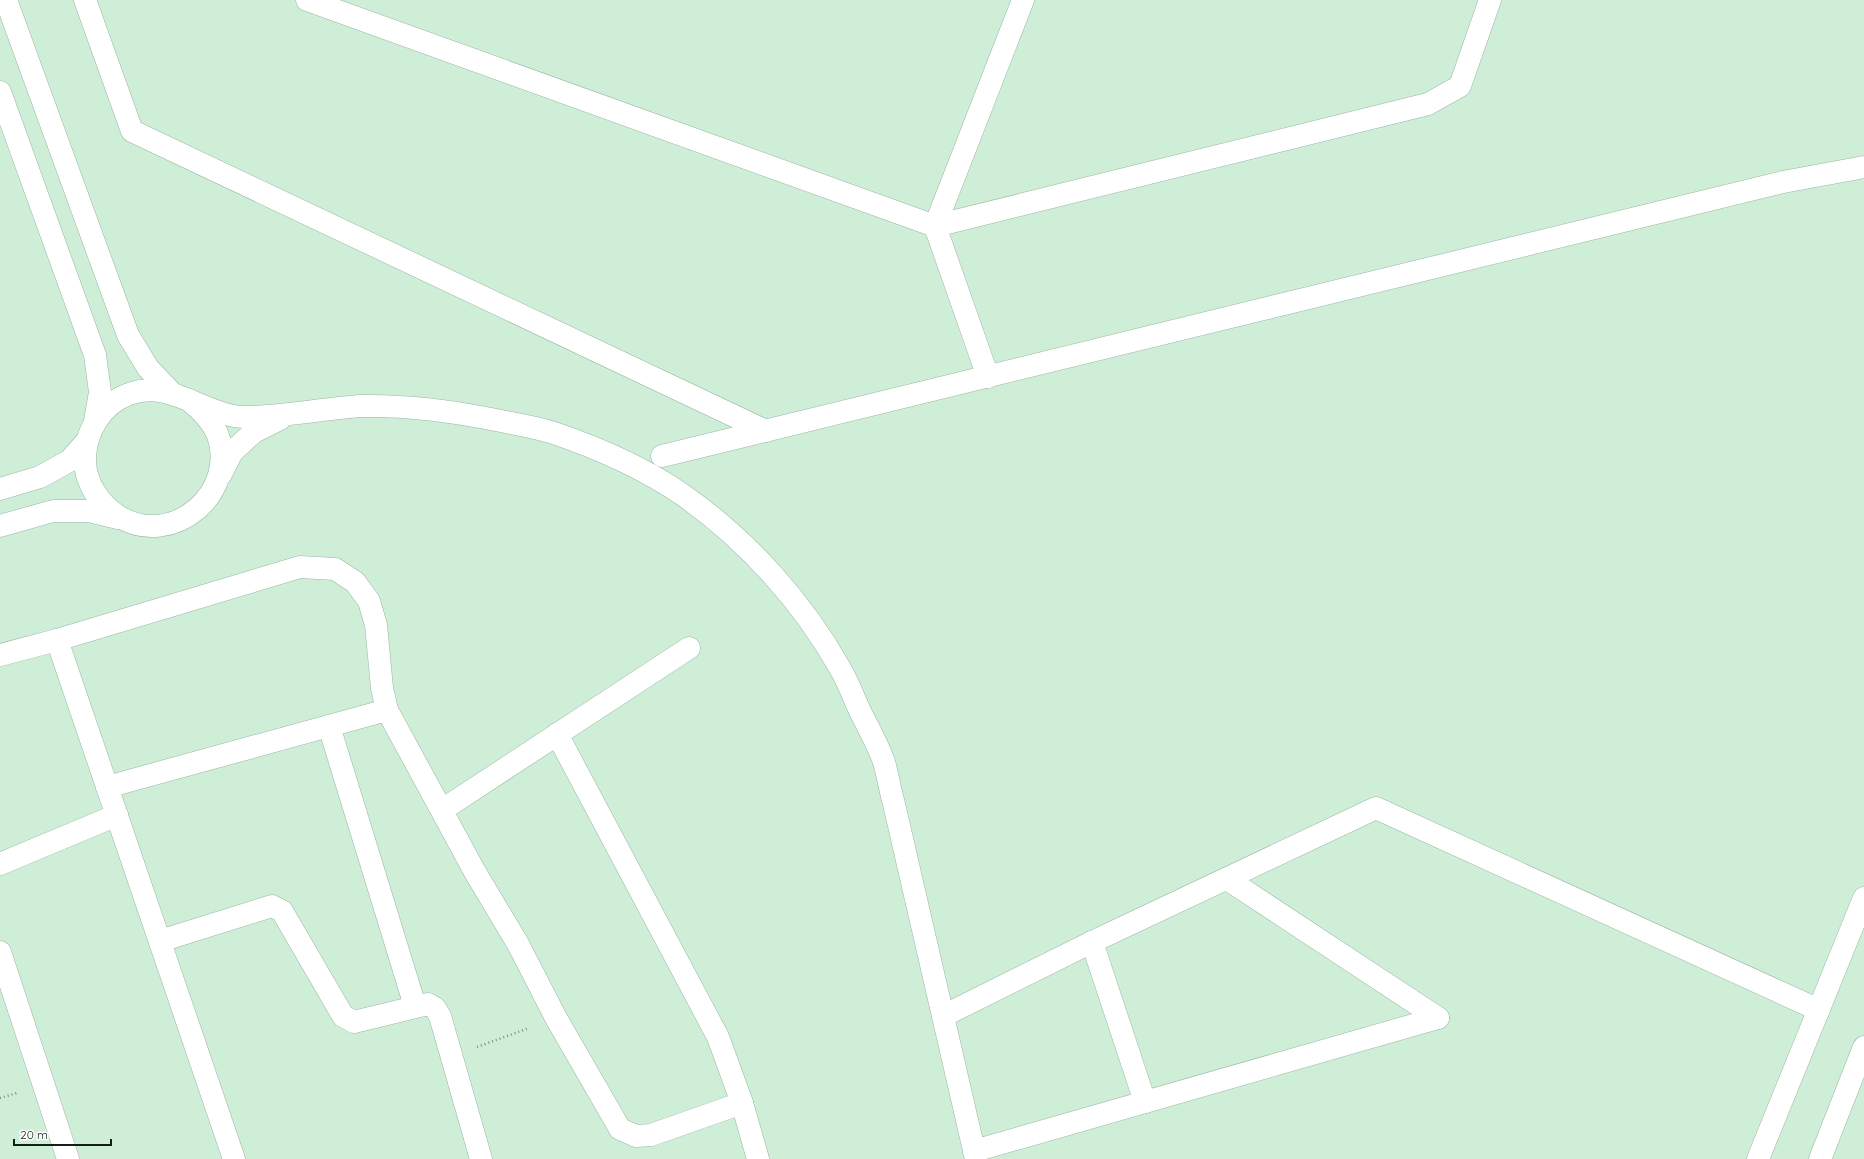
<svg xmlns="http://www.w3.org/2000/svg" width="1864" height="1159" viewBox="0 0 1864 1159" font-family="Quicksand,sans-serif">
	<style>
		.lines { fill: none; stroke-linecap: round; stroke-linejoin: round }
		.minor-casing { stroke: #99b6a2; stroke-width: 23 }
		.path { stroke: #7b9182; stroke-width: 2.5; stroke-dasharray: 1 3; stroke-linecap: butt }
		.minor { stroke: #fff; stroke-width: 22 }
	</style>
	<rect width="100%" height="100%" fill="#cfeed8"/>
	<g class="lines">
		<defs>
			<g id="minor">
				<path d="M6,0l122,335 20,33 23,24"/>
				<path d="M85,0l47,131 634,300"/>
				<path d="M307,0l628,226 493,-122 32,-18 30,-86"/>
				<path d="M0,92l95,263 5,37 -5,29"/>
				<path d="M988,377l-53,-151 88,-226"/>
				<path d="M190,401c11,9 21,19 27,32 23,59 -45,117 -99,83 -19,-12 -33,-34 -33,-56 0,-29 17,-56 44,-66 39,-14 69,16 105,22 11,2 23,1 34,0 31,-2 62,-8 93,-10 45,-1 91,5 135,14 19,4 39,7 58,13 44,15 90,35 129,62 64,45 120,107 158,175 7,12 12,26 18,39 8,17 19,35 25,53 4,14 6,28 10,42 7,30 14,60 21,91 20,88 40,176 61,264"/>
				<path d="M662,456l1121,-274 81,-15"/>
				<path d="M221,474l11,-22 22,-20 26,-13"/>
				<path d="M0,489l40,-12 29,-16 18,-20"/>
				<path d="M0,526l53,-15h36l29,7"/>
				<path d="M57,640l177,519"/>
				<path d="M0,655l57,-15 243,-73 35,2 20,13 14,19 7,24 6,63 5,22 88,162 43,72 38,74 64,111 16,7 15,-1 91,-32 16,56"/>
				<path d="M329,726l86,280"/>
				<path d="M557,734l161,303 24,66"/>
				<path d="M107,787l280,-77"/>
				<path d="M442,810l247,-162"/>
				<path d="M0,864l117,-49"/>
				<path d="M1227,879l211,139"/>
				<path d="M160,941l112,-35 10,5 61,105 11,6 74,-18 7,4 5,8 41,143"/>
				<path d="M1092,942l53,160"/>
				<path d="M0,952l68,207"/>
				<path d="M943,1016l149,-74 284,-134 443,202"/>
				<path d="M974,1151l464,-133"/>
				<path d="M1758,1159l106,-261"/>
				<path d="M1820,1159l44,-112"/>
			</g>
		</defs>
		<use href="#minor" class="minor-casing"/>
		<g class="path">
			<path d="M477,1047l52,-19"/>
			<path d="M0,1098l17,-5"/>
		</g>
		<use href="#minor" class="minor"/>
	</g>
	<path d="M14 1139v6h97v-6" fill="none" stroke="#131e17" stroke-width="2"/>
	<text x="20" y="1139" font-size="12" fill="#131e17" stroke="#ffffff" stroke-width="3" paint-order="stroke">20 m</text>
</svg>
